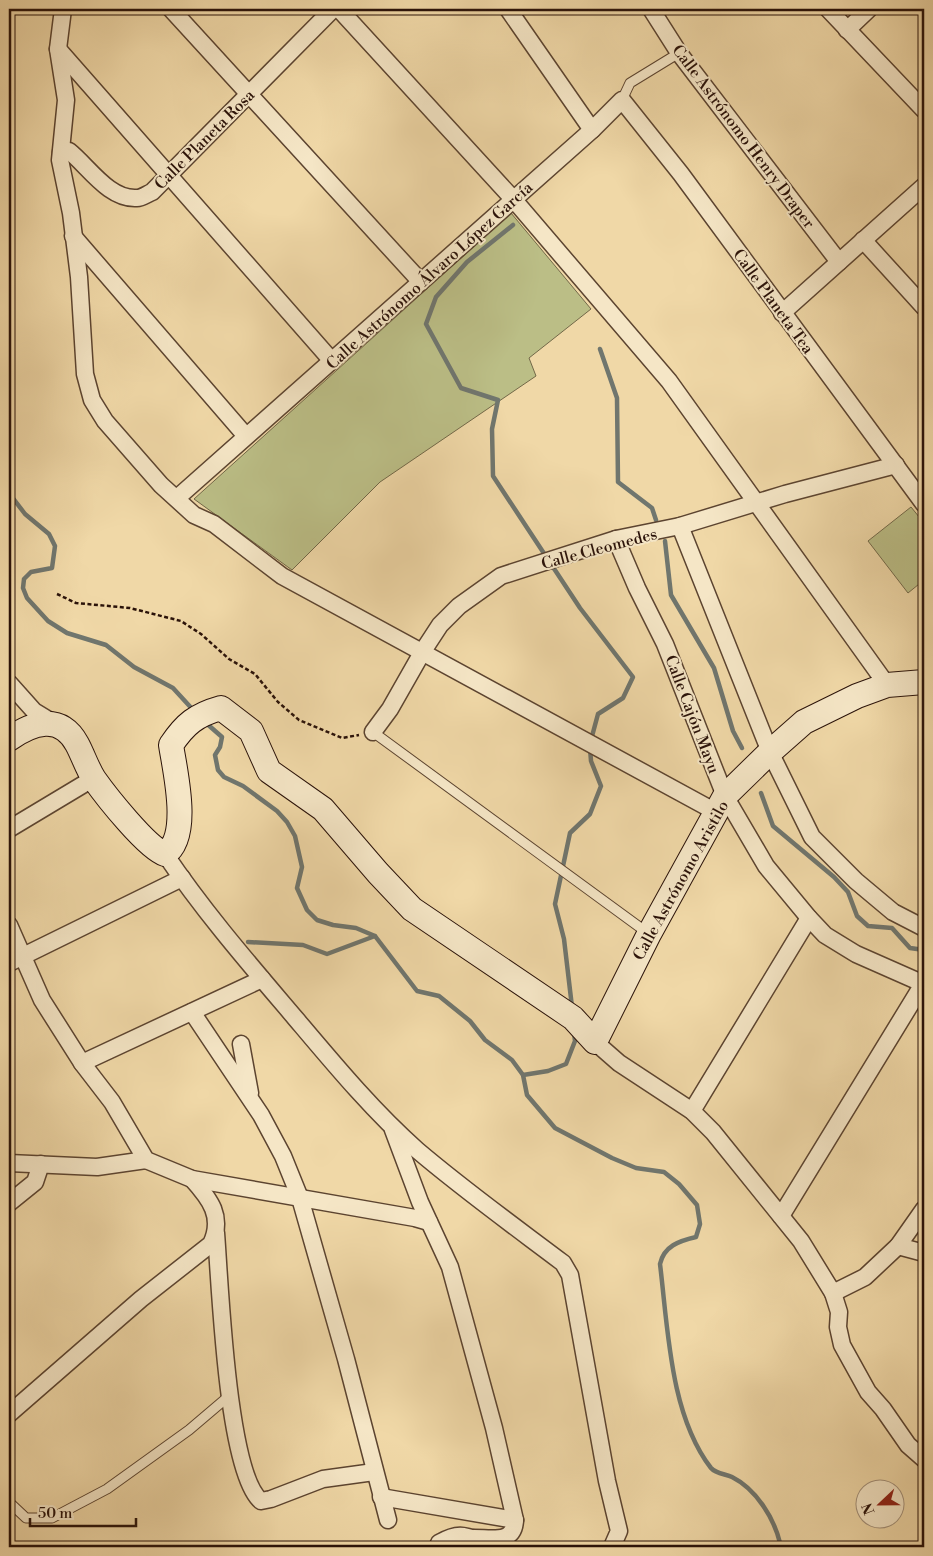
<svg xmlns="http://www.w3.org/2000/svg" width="933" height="1556" viewBox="0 0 933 1556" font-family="'Libre Bodoni',serif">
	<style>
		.green { fill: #bbbe86; stroke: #726848 }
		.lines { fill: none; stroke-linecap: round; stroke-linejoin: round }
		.stream { stroke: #70766e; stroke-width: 4.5 }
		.lane-casing { stroke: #5c4430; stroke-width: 11 }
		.street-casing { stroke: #5c4430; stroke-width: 19 }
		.secondary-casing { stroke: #2a1209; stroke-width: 26 }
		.path { stroke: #2a1209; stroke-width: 2.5; stroke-dasharray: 4 2.5; stroke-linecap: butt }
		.lane { stroke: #f5e6c6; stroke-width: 9 }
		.street { stroke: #f5e6c6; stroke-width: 16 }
		.secondary { stroke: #f5e6c6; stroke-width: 24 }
		.labels { text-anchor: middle; stroke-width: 4; stroke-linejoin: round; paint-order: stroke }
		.street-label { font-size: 16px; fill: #2a1209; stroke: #f5e6c6 }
	</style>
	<rect width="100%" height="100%" fill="#f0d8a7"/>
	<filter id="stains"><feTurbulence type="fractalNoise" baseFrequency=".004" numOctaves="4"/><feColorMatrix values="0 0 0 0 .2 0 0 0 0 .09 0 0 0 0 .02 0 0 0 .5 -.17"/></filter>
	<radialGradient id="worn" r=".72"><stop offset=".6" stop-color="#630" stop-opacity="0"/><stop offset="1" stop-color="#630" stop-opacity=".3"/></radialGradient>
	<g class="green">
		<path d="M511,213l80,96 -62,49 7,18 -156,106 -88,88 -98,-71z"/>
		<path d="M911,507l13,16v57l-16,13 -40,-52z"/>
	</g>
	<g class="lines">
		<g class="stream">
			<path d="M513,225l-46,37 -31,35 -10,27 35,64 37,12 -6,29 1,47 54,82"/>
			<path d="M600,349l17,49 1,84 34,26 4,12"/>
			<path d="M9,493l16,21 24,20 6,12 -3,22 -21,4 -7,7 -1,9 4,10 21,23 19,12 39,12 28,22 39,21 22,24"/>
			<path d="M665,541l6,54 43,73 19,63 9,17"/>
			<path d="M551,564l29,44 53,69 -10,21 -25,16 -7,26"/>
			<path d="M206,723l16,14 -2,10 -5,8 3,15 6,7 19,9 34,25 10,11 8,14 7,31 -5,21 10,22 10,10 16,5 23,3 19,8 42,55 22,5 31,25 15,19 27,20 11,15 4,20 28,33 57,30 24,10 28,4 15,12 18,21 3,19 -4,13c-17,4 -32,9 -36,27 8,65 10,151 51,204 5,6 15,6 21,9 24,12 42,41 48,66l-5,4"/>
			<path d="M761,793l12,33 61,51 14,15 9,24 11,10 24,2 18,20 14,2"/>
			<path d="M248,942l55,3 24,9 48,-18"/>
			<path d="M572,1007l-8,-68 -9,-35 15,-71 20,-19 11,-28 -10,-25 -1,-13"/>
			<path d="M523,1075l25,-4 18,-7 9,-23 -1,-9"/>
		</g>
		<defs>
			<g id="lane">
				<path d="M622,100l8,-17 49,-30"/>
				<path d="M373,732l276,202"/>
				<path d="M9,1502l17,16h26l55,-29 82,-59 40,-34"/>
			</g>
			<g id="street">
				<path d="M63,9l-5,40 8,51 -6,60 11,53 8,64 6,97 7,26 13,21 56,64 33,30 20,9 68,52 434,236"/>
				<path d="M171,9l250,273"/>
				<path d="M339,9l175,191 155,181 218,304"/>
				<path d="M508,9l84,121"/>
				<path d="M651,9l28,44 160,209"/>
				<path d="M828,9l96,101"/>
				<path d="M847,30l22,-21"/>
				<path d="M58,49l274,312"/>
				<path d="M61,152l8,-1c19,15 40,49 68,47 5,0 10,-4 15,-6l181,-183"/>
				<path d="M73,236l172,199"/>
				<path d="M863,240l61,67"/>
				<path d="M782,313l142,-127"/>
				<path d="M177,498l415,-368 30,-30 59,74 243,330"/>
				<path d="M680,526l90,226 42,85 44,44 37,31 31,16"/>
				<path d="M616,539l21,49 28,56 60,152 41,70 43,52 16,17 31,19 68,30"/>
				<path d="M9,683l25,28 23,14"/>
				<path d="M373,732l17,-23 33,-58 17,-26 19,-19 42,-30 115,-37 64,-13 105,-32 111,-29"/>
				<path d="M9,829l85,-51"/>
				<path d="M165,854c39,58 86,112 131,165 38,45 77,92 121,131 47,40 97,76 146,113l7,12 37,206 12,50 -7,16"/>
				<path d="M9,925l33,75 40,63 30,39 34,58 46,19 223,39 14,4"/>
				<path d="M9,963l173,-85"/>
				<path d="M192,1012l69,103 22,41 17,42 46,161 42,161"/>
				<path d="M595,1042l24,21 73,48 21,21 88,109 32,52 32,-16 33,-31 26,-37"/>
				<path d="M241,1044l9,49"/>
				<path d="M82,1063l180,-84"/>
				<path d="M692,1111l117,-193"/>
				<path d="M393,1130l27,72 30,65 44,161 21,92c-1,24 -22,18 -41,18"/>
				<path d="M9,1163l88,4 49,-7"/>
				<path d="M9,1203l26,-21 6,-18"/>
				<path d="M781,1216l142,-232"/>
				<path d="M216,1233c4,50 11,240 45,268l10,-2 52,-20 51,-7"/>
				<path d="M898,1246l26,7"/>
				<path d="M833,1293l6,19 -1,15 4,18 26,47 15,17 25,36 16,14"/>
				<path d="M9,1414l132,-115 70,-55c13,-27 -1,-45 -19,-65"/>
				<path d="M381,1497l134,23"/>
				<path d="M438,1547l1,-4c19,-11 25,-8 45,-1"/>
			</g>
			<path id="secondary" d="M9,739c23,-16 51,-26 68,5 6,11 10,24 17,35 12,17 53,69 71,75 26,-17 10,-83 6,-109 14,-21 25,-30 50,-37l30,23 18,40 54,38 55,64 34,36 161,109 22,24 54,-108 76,-138 45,-44 34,-30 53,-26 30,-11 37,-3"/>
		</defs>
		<use href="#lane" class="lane-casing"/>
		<use href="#street" class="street-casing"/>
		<use href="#secondary" class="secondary-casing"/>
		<path class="path" d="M57,594l19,9 54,5 51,13 20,13 28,25 26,15 23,28 21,18 43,18 17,-3"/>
		<use href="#lane" class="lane"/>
		<use href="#street" class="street"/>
		<use href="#secondary" class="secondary"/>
	</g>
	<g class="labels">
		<g class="street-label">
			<text transform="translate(744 136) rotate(53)" y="6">Calle Astrónomo Henry Draper</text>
			<text transform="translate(204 139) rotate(-45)" y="6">Calle Planeta Rosa</text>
			<text transform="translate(429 275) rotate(-42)" y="6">Calle Astrónomo Álvaro López García</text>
			<text transform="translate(774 301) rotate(54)" y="6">Calle Planeta Tea</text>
			<text transform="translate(599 548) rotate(-15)" y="6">Calle Cleomedes</text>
			<text transform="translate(693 714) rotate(69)" y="6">Calle Cajón Mayu</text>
			<text transform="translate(680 880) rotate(-61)" y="6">Calle Astrónomo Aristilo</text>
		</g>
	</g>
	<rect width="933" height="1556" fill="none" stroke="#f0d8a7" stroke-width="30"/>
	<rect x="10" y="10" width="913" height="1536" fill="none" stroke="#2a1209" stroke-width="2.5"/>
	<rect x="15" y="15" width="903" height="1526" fill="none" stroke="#2a1209"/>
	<g transform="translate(880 1504) rotate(248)"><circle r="24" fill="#f5e6c6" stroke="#a4917a"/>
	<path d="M0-4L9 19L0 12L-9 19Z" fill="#8f2418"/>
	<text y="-8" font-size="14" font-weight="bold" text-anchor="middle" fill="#2a1209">N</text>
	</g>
	<path d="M30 1518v8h106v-8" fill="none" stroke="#2a1209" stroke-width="2.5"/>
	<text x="38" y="1518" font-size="15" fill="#2a1209" stroke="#f5e6c6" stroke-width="4" paint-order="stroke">50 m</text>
	<rect width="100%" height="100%" filter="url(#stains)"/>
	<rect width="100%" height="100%" fill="url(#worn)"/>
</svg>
